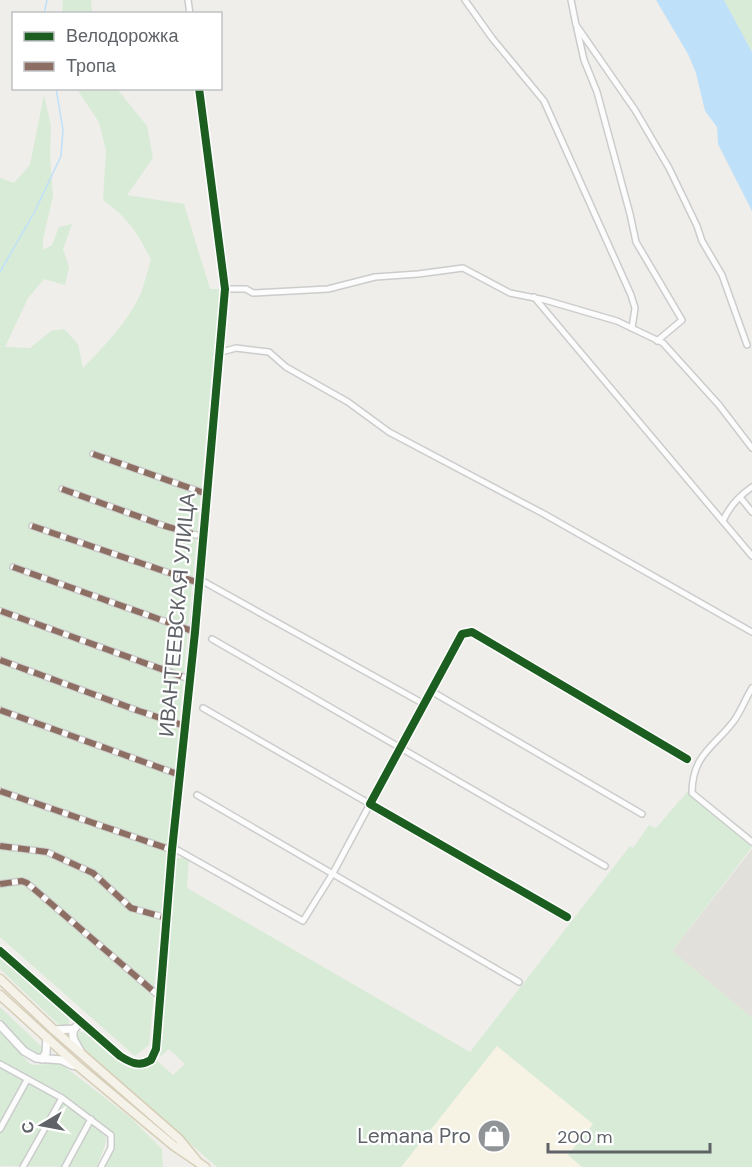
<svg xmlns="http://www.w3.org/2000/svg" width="752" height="1167" viewBox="0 0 752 1167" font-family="'DM Sans',sans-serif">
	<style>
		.commercial { fill: #f7f3e4 }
		.education { fill: #e2e0da }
		.green { fill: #d8ebd6 }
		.water { fill: #bfe0f9 }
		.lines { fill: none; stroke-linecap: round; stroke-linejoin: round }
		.stream { stroke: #bfe0f9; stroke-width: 1.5 }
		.minor-casing { stroke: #cbcccc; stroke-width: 8 }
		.tertiary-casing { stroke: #cbcccc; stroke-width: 10 }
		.primary-casing { stroke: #d7ceb8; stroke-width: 11 }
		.minor { stroke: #fdfcfc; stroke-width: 5 }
		.tertiary { stroke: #fdfcfc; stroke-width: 7 }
		.primary { stroke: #f4f2e9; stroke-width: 8 }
		.quiet { stroke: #8d6e63; stroke-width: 6; stroke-dasharray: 12 6; stroke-linecap: butt }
		.cycleway-casing { stroke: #fff; stroke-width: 11 }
		.cycleway { stroke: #1b5e20; stroke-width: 8 }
		.labels { text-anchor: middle; stroke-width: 4.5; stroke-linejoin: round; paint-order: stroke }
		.street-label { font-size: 21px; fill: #5f6368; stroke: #fff }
		.poi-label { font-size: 21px; fill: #5f6368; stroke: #fff; text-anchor: end }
	</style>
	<rect width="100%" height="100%" fill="#efeeea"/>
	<path class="commercial" d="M497,1046l97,79 -26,30 14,12h-181z"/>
	<path class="education" d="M752,849v169l-80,-67z"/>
	<g class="green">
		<path d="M63,0h28l1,13h-30z"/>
		<path d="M724,0h28v52l-27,-50z"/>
		<path d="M77,89h40l30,37 6,32 -26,37 57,9 26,85h10l-71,756 -14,11 -135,-119v-759l14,5 16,-18 14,-70 7,31 -1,29 3,41 -10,43v11l9,-5 7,-18 13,-3 -9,25 6,18 -4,18 -21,-6 -16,19 -23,49 25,1 21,-17 13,-2 14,15 5,24c20,-20 52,-54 60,-81 3,-9 5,-18 8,-27 -12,-26 -24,-43 -48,-60l3,-49 -7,-29z"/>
		<path d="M688,791l4,6 60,50 -80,104 80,67v149h-170l-14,-12 25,-31 -96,-78 -96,121h-184l-134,-117 -8,-11 1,-7c18,-6 34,41 71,36l9,-8 17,15 12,-11 -16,-15 -8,7 -4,-2 18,-194 2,-2h12l-2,30 283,164 160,-206 3,2 16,-23 7,3z"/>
		<path d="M0,957l69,62v8l-4,1 -8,-5 -57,-54z"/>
		<path d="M0,1007l42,40 2,4 -3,4c-17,-1 -30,-23 -41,-34z"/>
		<path d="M0,1031l30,33 5,1 25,-2 72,56 30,30 1,18h-58l8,-19v-15l-50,-39 -63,-33z"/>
		<path d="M0,1066c36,21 77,40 106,71 0,11 -6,19 -9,30l-97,-1z"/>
	</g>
	<path class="water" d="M656,0h68l28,52v159l-34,-67 -1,-17 -12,-16 -9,-38 -8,-19z"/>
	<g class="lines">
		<g class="stream">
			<path d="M44,14l3,-14"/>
			<path d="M0,272l35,-61 26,-55 2,-26 -7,-42"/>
		</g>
		<defs>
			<g id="minor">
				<path d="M188,0l2,14"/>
				<path d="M465,0l27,38 52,63 87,194 4,13 -3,20"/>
				<path d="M571,0l5,25 59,85 34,58 28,58 5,15 20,34 25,70"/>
				<path d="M577,29l7,31 13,32 33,122 6,28 46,78 -25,21"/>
				<path d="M225,289h21l7,4 75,-4 47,-12 43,-3 45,-6 47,25 35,7 72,21 46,22 56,62 33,43"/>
				<path d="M534,297l218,259"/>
				<path d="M218,353l18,-5 33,4 17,15 62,35 41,30 155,82 208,118"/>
				<path d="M93,454l114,40"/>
				<path d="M62,489l103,37 38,11"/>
				<path d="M740,497l12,15"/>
				<path d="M723,521c6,-14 16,-25 29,-34"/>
				<path d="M32,526l167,57"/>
				<path d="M13,567l182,65"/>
				<path d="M199,579l225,125"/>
				<path d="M1,611l188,68"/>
				<path d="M212,639l393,227"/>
				<path d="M0,660l139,51 46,15"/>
				<path d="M752,688c-7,11 -11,24 -19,34 -19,25 -41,33 -41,71l60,49"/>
				<path d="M431,691l211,123"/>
				<path d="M0,710l180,65"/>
				<path d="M0,791l172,59"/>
				<path d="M197,795l322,187"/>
				<path d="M0,846l47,6 46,21 38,35 36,10"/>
				<path d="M172,847l131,74 30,-48 37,-69 -167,-96"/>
				<path d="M0,884l22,-3 5,2 132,113"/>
				<path d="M567,917l-197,-113 92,-170 10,-2 215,127"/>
				<path d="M81,1022l49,41h15l9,-8 71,-766 -26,-201"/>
				<path d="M0,1064l62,34 49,37v13l-10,19"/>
				<path d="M0,1129l27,-49"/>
				<path d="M23,1167l39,-69"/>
				<path d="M65,1167l26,-48"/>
			</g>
			<g id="tertiary">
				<path d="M0,951l81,71 -7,7 -20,1"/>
				<path d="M0,1025l24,26 12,7 26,2 10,5 6,1"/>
				<path d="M74,1029c-4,9 3,15 6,22"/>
				<path d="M42,1059l4,-6 1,-16"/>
			</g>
			<g id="primary">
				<path d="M0,979l54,51 125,109 18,22"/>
				<path d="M0,995l78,71 96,80 31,21"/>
			</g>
		</defs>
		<use href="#minor" class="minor-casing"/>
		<use href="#tertiary" class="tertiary-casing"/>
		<use href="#primary" class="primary-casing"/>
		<use href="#minor" class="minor"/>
		<use href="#tertiary" class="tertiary"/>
		<use href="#primary" class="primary"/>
		<g class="quiet">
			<path d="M93,454l114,40"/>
			<path d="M62,489l103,37 38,11"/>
			<path d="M32,526l167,57"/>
			<path d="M13,567l182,65"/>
			<path d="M1,611l188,68"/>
			<path d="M0,660l139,51 46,15"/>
			<path d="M0,710l180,65"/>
			<path d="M0,791l172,59"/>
			<path d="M0,846l47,6 46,21 38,35 36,10"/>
			<path d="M0,884l22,-3 5,2 132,113"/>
		</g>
		<defs>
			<g id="cycleway">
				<path d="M567,917l-197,-113 92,-170 10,-2 215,127"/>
				<path d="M0,951l120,105c11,7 19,11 31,4l5,-11 16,-199 23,-218 30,-343 -26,-201"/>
			</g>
		</defs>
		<use href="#cycleway" class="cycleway-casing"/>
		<use href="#cycleway" class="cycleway"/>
	</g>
	<defs>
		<symbol id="shop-disc" viewBox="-11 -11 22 22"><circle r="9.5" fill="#919496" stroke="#fff"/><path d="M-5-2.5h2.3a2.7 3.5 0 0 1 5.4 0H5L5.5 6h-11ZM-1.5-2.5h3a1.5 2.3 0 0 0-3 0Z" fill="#fff"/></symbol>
	</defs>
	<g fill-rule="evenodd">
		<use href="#shop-disc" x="475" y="1117" width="38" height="38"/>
	</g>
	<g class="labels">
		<g class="street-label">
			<text transform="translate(177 615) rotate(-85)" y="7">ИВАНТЕЕВСКАЯ УЛИЦА</text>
		</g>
		<g class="poi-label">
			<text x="471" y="1143">Lemana Pro</text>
		</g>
	</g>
	<rect x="12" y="12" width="210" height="78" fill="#ffffff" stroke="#bfc1c3" stroke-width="1.5"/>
	<rect x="24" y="32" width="30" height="9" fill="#1b5e20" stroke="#bfc1c3" stroke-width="1.5"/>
	<text x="66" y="42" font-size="18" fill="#5f6368">Велодорожка</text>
	<rect x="24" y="62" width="30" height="9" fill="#8d6e63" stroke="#bfc1c3" stroke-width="1.5"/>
	<text x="66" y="72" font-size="18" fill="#5f6368">Тропа</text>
	<g transform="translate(42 1125) rotate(260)" stroke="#ffffff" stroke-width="4.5" paint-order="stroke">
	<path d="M0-4.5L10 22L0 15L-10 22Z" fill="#5f6368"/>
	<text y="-9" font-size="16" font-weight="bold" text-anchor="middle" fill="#5f6368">С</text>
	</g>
	<path d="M548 1143v9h162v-9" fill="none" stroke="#5f6368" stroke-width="3"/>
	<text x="557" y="1143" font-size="18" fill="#5f6368" stroke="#ffffff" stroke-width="4.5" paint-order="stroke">200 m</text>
</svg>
